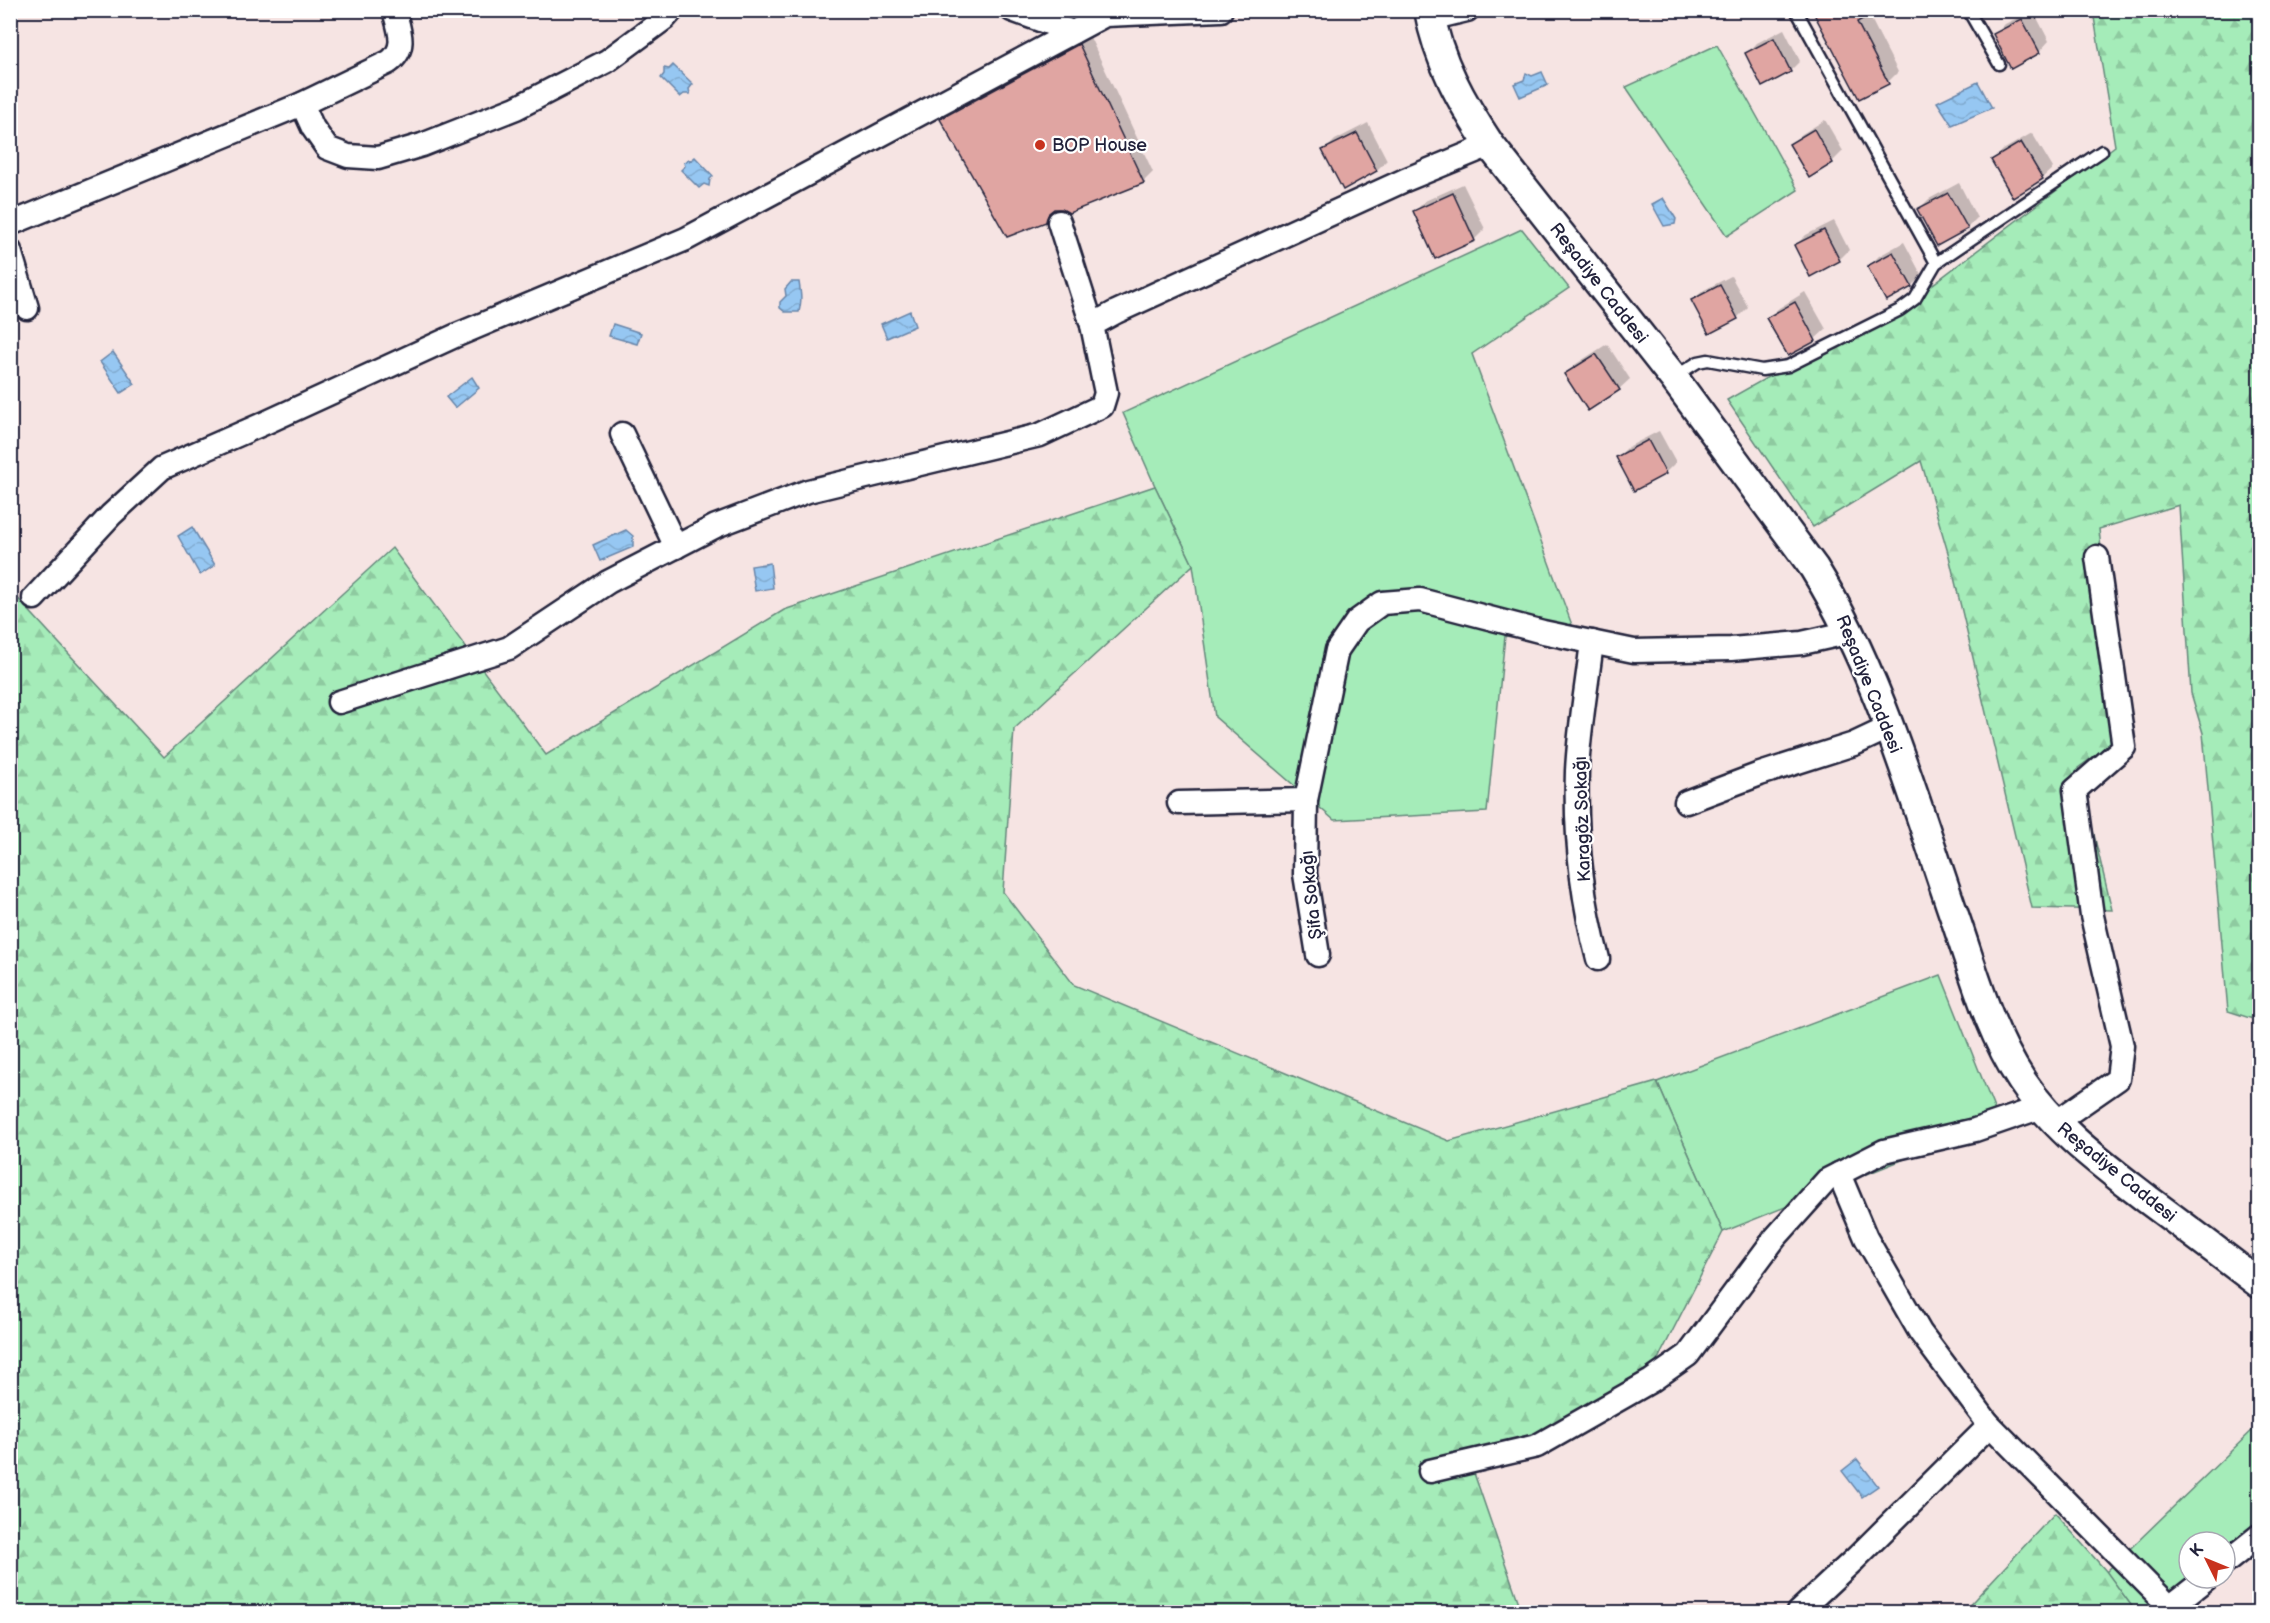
<svg xmlns="http://www.w3.org/2000/svg" width="2270" height="1623" viewBox="0 0 2270 1623" font-family="'Balsamiq Sans',sans-serif">
	<style>
		.grass { fill: #a5ecb9; stroke: #64877a; stroke-width: 1.5 }
		.forest { fill: url(#forest-firs); stroke: #64877a; stroke-width: 1.5 }
		.water { fill: url(#water-waves); stroke: #6885a9; stroke-width: 1.5 }
		.shadow { fill: #0003 }
		.building { fill: #e0a5a2; stroke: #22223b; stroke-width: 1.5 }
		.lines { fill: none; stroke-linecap: round; stroke-linejoin: round }
		.service-casing { stroke: #22223b; stroke-width: 15 }
		.minor-casing { stroke: #22223b; stroke-width: 27 }
		.tertiary-casing { stroke: #22223b; stroke-width: 33 }
		.service { stroke: #fff; stroke-width: 10 }
		.minor { stroke: #fff; stroke-width: 22 }
		.tertiary { stroke: #fff; stroke-width: 28 }
		.poi-dot { fill: #c8321e; stroke: #fff; stroke-width: 2 }
		.labels { text-anchor: middle; stroke-width: 4.5; stroke-linejoin: round; paint-order: stroke }
		.poi-label { font-size: 18px; fill: #22223b; stroke: #fff; text-anchor: start }
		.street-label { font-size: 18px; fill: #22223b; stroke: #fff }
	</style>
	<defs>
		<pattern id="forest-firs" width="22" height="20" patternUnits="userSpaceOnUse" patternTransform="scale(1.5)"><rect width="22" height="20" fill="#a5ecb9"/><path d="M5 1l3.5 6h-7zM16 11l3.5 6h-7z" fill="#8ecaa0"/></pattern>
		<pattern id="water-waves" width="16" height="10" patternUnits="userSpaceOnUse" patternTransform="scale(1.5)"><rect width="16" height="10" fill="#96c7f2"/><path d="M0 5q4-4 8 0t8 0" fill="none" stroke="#81abd0"/></pattern>
	</defs>
	<rect width="100%" height="100%" fill="#f6e4e3"/>
	<filter id="ink" filterUnits="userSpaceOnUse"><feTurbulence type="fractalNoise" baseFrequency=".0167" numOctaves="2"/><feDisplacementMap in="SourceGraphic" scale="12" xChannelSelector="R" yChannelSelector="G"/><feConvolveMatrix kernelMatrix="1 2 1 2 8 2 1 2 1" color-interpolation-filters="sRGB"/></filter>
	<g filter="url(#ink)">
		<g class="grass">
			<path d="M1717,45l81,145 -71,46 -101,-149z"/>
			<path d="M1522,229l47,59 -97,66 107,290 -74,-8 -18,176 -153,8 -119,-103 -22,-152 -38,-79 -32,-73z"/>
			<path d="M1941,975l58,146 -276,111 -66,-150z"/>
			<path d="M2259,1424v143l-9,-9 -25,17v-33h-36v36h32l-49,34h-36l-30,-40z"/>
		</g>
		<g class="forest">
			<path d="M2093,11h166v1010l-31,-10 -25,-278 -12,-40 -12,-188 -80,24 21,208 -42,31 34,142 -80,-2 -83,-352 -28,-95 -108,66 -86,-127 202,-113 186,-141z"/>
			<path d="M1155,486l38,79 -179,164 -11,163 71,93 375,156 208,-59 66,150 -72,141 -177,100 48,139h-1511l-1,-1022 154,167 228,-209 154,207 238,-145z"/>
			<path d="M2055,1513l51,58 30,41h-173z"/>
		</g>
		<g class="water">
			<path d="M673,65l20,19 -4,5 1,5h-6l-4,3 -19,-19 3,-4v-6l5,1z"/>
			<path d="M1542,72l6,13 -28,12 -6,-13 10,-4 2,-7 6,3z"/>
			<path d="M1978,82l14,26 -40,17 -15,-23z"/>
			<path d="M695,157l18,19 -3,3 -1,7 -5,-2 -5,4 -18,-18 4,-4 -1,-4 4,-2 2,1z"/>
			<path d="M1663,198l13,21 -1,5 -11,2 -12,-22z"/>
			<path d="M791,282h8c2,14 3,16 0,30h-14l-5,-4v-6l6,-6 -1,-7z"/>
			<path d="M910,311l5,15 -28,12 -6,-14z"/>
			<path d="M613,324l28,9 -4,11 -28,-8z"/>
			<path d="M113,352l22,32 -14,9 -21,-31z"/>
			<path d="M472,377l7,11 -24,20 -9,-11z"/>
			<path d="M192,527l23,38 -15,10 -22,-39z"/>
			<path d="M626,530l7,6v11l-33,14 -7,-16z"/>
			<path d="M770,563l3,25 -18,3 -4,-25z"/>
			<path d="M1857,1459l21,27 -16,11 -20,-26z"/>
		</g>
		<g class="shadow">
			<path d="M1814,10l53,1 31,61 -10,10z"/>
			<path d="M2033,10l16,31 -10,11 -44,-17 10,-11z"/>
			<path d="M1784,29l16,32 -10,10 -43,-17 10,-11z"/>
			<path d="M1089,35l64,137 -10,10 -87,26 -11,12 -103,-101 10,-10z"/>
			<path d="M1825,120l18,31 -11,11 -23,14 -18,-32 11,-10z"/>
			<path d="M1368,123l19,37 -10,10 -53,-19 11,-11z"/>
			<path d="M2032,133l21,35 -11,10 -49,-17 10,-11z"/>
			<path d="M1959,183l18,35 -10,10 -48,-19 10,-10z"/>
			<path d="M1463,184l22,45 -11,11 -59,-29 10,-10z"/>
			<path d="M1834,221l15,29 -10,10 -43,-15 10,-10z"/>
			<path d="M1904,242l18,34 -11,10 -42,-20 10,-10z"/>
			<path d="M1731,276l17,31 -11,11 -44,-18 11,-10z"/>
			<path d="M1805,292l21,37 -11,10 -27,15 -20,-36 11,-10z"/>
			<path d="M1607,344l23,35 -11,10 -53,-14 10,-11z"/>
			<path d="M1659,431l17,31 -11,11 -47,-16 10,-10z"/>
		</g>
		<g class="building">
			<path d="M1812,10h67l-22,12 32,62 -30,15z"/>
			<path d="M2022,19l18,34 -29,16 -18,-35z"/>
			<path d="M1774,38l17,34 -29,15 -17,-34z"/>
			<path d="M1079,44l65,139 -75,30 -7,-4h-8l-5,4 -3,9 -39,15 -67,-118z"/>
			<path d="M1814,129l19,34 -24,15 -20,-34z"/>
			<path d="M1357,133l20,38 -34,19 -21,-40z"/>
			<path d="M2021,142l22,37 -30,19 -22,-38z"/>
			<path d="M1453,193l22,48 -40,18 -22,-48z"/>
			<path d="M1948,193l20,36 -31,17 -20,-37z"/>
			<path d="M1824,230l16,31 -30,16 -16,-32z"/>
			<path d="M1893,252l19,35 -26,14 -19,-35z"/>
			<path d="M1720,285l18,34 -29,15 -18,-34z"/>
			<path d="M1795,302l21,39 -28,15 -22,-38z"/>
			<path d="M1596,354l24,36 -32,21 -24,-37z"/>
			<path d="M1648,440l18,34 -32,17 -18,-34z"/>
		</g>
		<g class="lines">
			<defs>
				<g id="service">
					<path d="M1796,10l140,253"/>
					<path d="M1968,10l31,54"/>
					<path d="M1674,377l24,-15 10,-2 54,10 26,-4 112,-56 15,-11 21,-36 166,-112"/>
				</g>
				<g id="minor">
					<path d="M1012,10l61,22"/>
					<path d="M1430,19l37,-9"/>
					<path d="M302,104l11,24 14,20 21,8 30,2 44,-13 94,-37 91,-47 57,-42 8,-9"/>
					<path d="M1059,222l33,103"/>
					<path d="M10,224l292,-120 87,-42c19,-14 10,-32 5,-52"/>
					<path d="M10,251l17,57"/>
					<path d="M622,434l54,113"/>
					<path d="M34,598l77,-83 51,-47 103,-45 192,-88 229,-96 419,-224 116,-5"/>
					<path d="M1592,642c-5,43 -13,86 -15,129 -2,62 5,128 21,188"/>
					<path d="M339,702l170,-54 99,-66 108,-56 92,-35 232,-56 62,-29 4,-13 -14,-68 24,-13 289,-132 85,-35"/>
					<path d="M1306,800l-1,74 13,81"/>
					<path d="M1686,802l74,-28 94,-30 34,-16"/>
					<path d="M1179,803l127,-3 31,-150 20,-29 25,-18 38,-3 123,32 91,19 97,-2 71,-6 49,-11"/>
					<path d="M2056,1122l62,-43 4,-33 -30,-130 -17,-126 49,-43 -27,-190"/>
					<path d="M1988,1423l182,184 37,-29"/>
					<path d="M1430,1471l107,-25 114,-65 37,-26 87,-117 52,-58 57,-29 91,-21 67,-23"/>
					<path d="M2225,1563l35,-28"/>
					<path d="M1798,1612l57,-53 130,-129 3,-7 -68,-91 -54,-94 -27,-64"/>
				</g>
				<path id="tertiary" d="M1429,10c9,51 33,93 61,135l183,232 141,191c66,107 100,232 141,350 19,55 34,113 67,163 32,48 80,83 125,118 38,28 75,56 113,85"/>
			</defs>
			<use href="#service" class="service-casing"/>
			<use href="#minor" class="minor-casing"/>
			<use href="#tertiary" class="tertiary-casing"/>
			<use href="#service" class="service"/>
			<use href="#minor" class="minor"/>
			<use href="#tertiary" class="tertiary"/>
		</g>
	</g>
	<circle class="poi-dot" cx="1040" cy="145" r="6"/>
	<g class="labels">
		<g class="poi-label">
			<text x="1052" y="151">BOP House</text>
		</g>
		<g class="street-label">
			<text transform="translate(1599 283) rotate(52)" y="6">Reşadiye Caddesi</text>
			<text transform="translate(1869 684) rotate(68)" y="6">Reşadiye Caddesi</text>
			<text transform="translate(1582 819) rotate(-92)" y="6">Karagöz Sokağı</text>
			<text transform="translate(1311 895) rotate(-96)" y="6">Şifa Sokağı</text>
			<text transform="translate(2117 1172) rotate(39)" y="6">Reşadiye Caddesi</text>
		</g>
	</g>
	<rect width="2270" height="1623" fill="none" stroke="#fff" stroke-width="36"/>
	<rect x="18" y="18" width="2234" height="1587" fill="none" stroke="#22223b" stroke-width="2" filter="url(#ink)"/>
	<g transform="translate(2207 1560) rotate(313)"><circle r="28" fill="#ffffff" stroke="#a7a7b1" stroke-width="1.5"/>
	<path d="M0-4.5L10 22L0 15L-10 22Z" fill="#c8321e"/>
	<text y="-9" font-size="16" font-weight="bold" text-anchor="middle" fill="#22223b">K</text>
	</g>
</svg>
